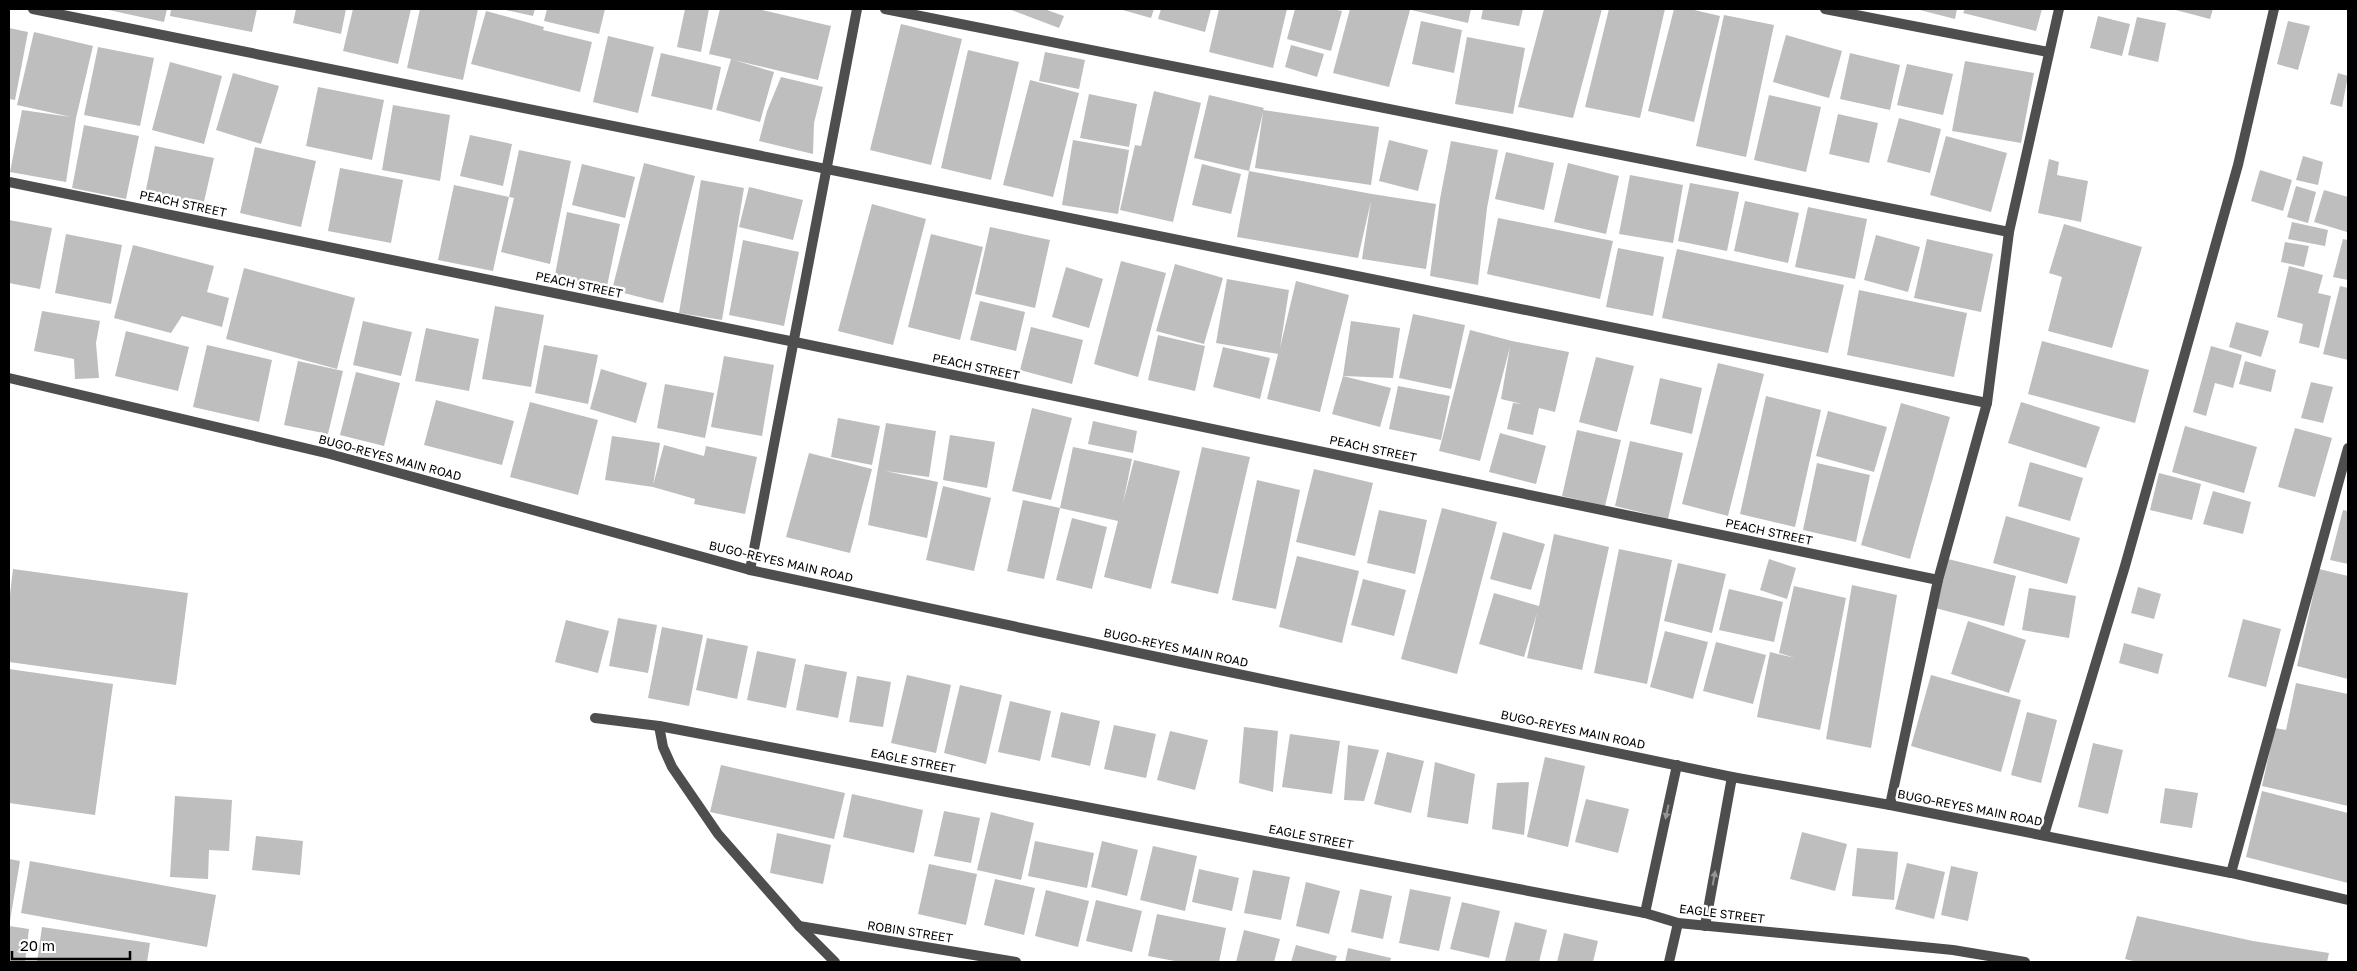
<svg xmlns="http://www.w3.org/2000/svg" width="2357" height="971" viewBox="0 0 2357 971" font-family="'Golos Text',sans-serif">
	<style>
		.building { fill: #bebebe }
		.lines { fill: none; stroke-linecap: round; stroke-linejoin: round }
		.minor { stroke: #4e4e4e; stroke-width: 10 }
		.tertiary { stroke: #4e4e4e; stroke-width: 10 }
		.oneway { fill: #959595 }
		.labels { text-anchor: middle; stroke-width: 5; stroke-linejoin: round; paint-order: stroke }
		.street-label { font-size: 12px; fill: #000; stroke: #fff }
	</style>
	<rect width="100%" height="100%" fill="#fff"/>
	<g class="building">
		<path d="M104,9h63l-3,13z"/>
		<path d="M171,9h86l-5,23 -82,-16z"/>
		<path d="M296,9h50l-5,25 -48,-11z"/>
		<path d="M353,9h58l-13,55 -55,-13z"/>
		<path d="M420,9h58l-15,71 -56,-12z"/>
		<path d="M501,9h34l-2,7z"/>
		<path d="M547,9h58l-6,25 -55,-13z"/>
		<path d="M685,9h24l-8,43 -24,-5z"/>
		<path d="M720,9h38l73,17 -13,54 -84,-20 40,12 -14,50 -44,-12 15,-51 -22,-5z"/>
		<path d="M1009,9h35l20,7 -5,12z"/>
		<path d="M1119,9h35l-3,9z"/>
		<path d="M1161,9h50l-6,23 -47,-13z"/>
		<path d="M1219,9h68l-14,59 -64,-16z"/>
		<path d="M1295,9h38l9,2 -11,40 -44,-12z"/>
		<path d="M1350,9l60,1 -21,77 -56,-14z"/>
		<path d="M1407,9h64l-3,14z"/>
		<path d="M1483,9h40l-4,17 -38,-7z"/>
		<path d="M1544,9h58l-29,109 -55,-11z"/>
		<path d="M1609,9h56l-25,109 -55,-11z"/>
		<path d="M1674,9h16l30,7 -26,106 -46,-11z"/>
		<path d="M1916,9h41l-2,10z"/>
		<path d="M1965,9h77l-6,22 -73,-18z"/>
		<path d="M2172,9h41l-3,10z"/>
		<path d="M486,11l58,16 -1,3 49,12 -12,50 -109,-28z"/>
		<path d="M1724,15l50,10 -28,132 -50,-11z"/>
		<path d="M2098,16l32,8 -8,32 -32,-8z"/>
		<path d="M2137,17l29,6 -8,39 -30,-7z"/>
		<path d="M1421,21l41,9 -8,43 -42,-9z"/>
		<path d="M2288,21l22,5 -12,44 -21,-6z"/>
		<path d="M901,24l61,15 -31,126 -61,-15z"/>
		<path d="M9,28l19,4 -13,68 -6,-1z"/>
		<path d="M34,32l59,14 -17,72 -10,64 -56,-10 12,-62 49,7 -54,-12z"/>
		<path d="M1786,35l56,16 -13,47 -56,-16z"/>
		<path d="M608,36l46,11 -16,66 -45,-11z"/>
		<path d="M1467,37l58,11 -12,66 -58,-10z"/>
		<path d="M1291,45l33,9 -7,23 -32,-10z"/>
		<path d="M98,47l56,11 -14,68 -56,-11z"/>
		<path d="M968,50l51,12 -28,118 -50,-12z"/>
		<path d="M1045,52l40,8 -6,29 -40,-8z"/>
		<path d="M661,53l60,14 -9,43 -61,-14z"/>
		<path d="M1850,53l50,12 -10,45 -50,-11z"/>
		<path d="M1965,61l69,12 -13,70 -69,-12z"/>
		<path d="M170,62l52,14 -18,68 -52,-14z"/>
		<path d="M1907,64l46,10 -10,41 -46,-10z"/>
		<path d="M233,73l46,13 -18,58 -45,-14z"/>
		<path d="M2338,73l10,3 -6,31 -12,-3z"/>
		<path d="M781,77l42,10 -9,36 -1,31 -54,-13 8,-30z"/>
		<path d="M1030,80l49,13 -26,104 -50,-12z"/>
		<path d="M318,87l66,13 -12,60 -66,-14z"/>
		<path d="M1154,91l47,12 -28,119 -53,-12 15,-65 6,1z"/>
		<path d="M1089,94l48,10 -8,43 -49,-9z"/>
		<path d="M1209,95l55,13 -1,2 116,17 -8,58 -116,-17 8,-56 -14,59 -55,-13z"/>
		<path d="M1769,95l52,12 -15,65 -52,-12z"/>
		<path d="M393,105l57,10 -10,66 -58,-11z"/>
		<path d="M1838,114l40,9 -9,40 -40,-9z"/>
		<path d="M1899,118l42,11 -11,44 -43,-11z"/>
		<path d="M84,125l55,11 -13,63 -54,-11z"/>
		<path d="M470,135l42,9 -9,42 -43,-10z"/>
		<path d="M1946,136l61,17 -16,59 -61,-17z"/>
		<path d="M1073,140l56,10 -11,64 -56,-9z"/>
		<path d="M1389,140l39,10 -10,41 -39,-10z"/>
		<path d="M1451,141l47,9 -11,58 -9,77 -48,-9 10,-77z"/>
		<path d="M155,146l59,12 -11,48 -58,-12z"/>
		<path d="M255,147l61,14 -15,66 -61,-14z"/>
		<path d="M519,150l52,11 -21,103 -49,-12 13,-54 -5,-1 -16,74 -55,-11 16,-75 55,12z"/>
		<path d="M1506,152l48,11 -10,47 -49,-11z"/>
		<path d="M2303,156l20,6 -5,23 -22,-5z"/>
		<path d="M2049,159l10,3 -2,13 31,6 -7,41 -43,-9z"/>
		<path d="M644,163l51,13 -32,127 -51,-13z"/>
		<path d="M1568,163l51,13 -13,58 -52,-12z"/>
		<path d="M582,164l53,13 -10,41 -53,-13z"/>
		<path d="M1202,164l39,10 -10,40 -39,-9z"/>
		<path d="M340,168l63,12 -12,63 -63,-12z"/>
		<path d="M2260,170l32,10 -9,31 -32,-10z"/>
		<path d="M1249,171l123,23 64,10 -10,65 -64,-10 9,-58 -13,57 -121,-21z"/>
		<path d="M1630,175l53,10 -10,58 -54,-9z"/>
		<path d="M701,180l43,8 -22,132 -43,-7z"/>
		<path d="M1690,183l49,9 -12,59 -49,-10z"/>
		<path d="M2296,186l20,6 -8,31 -21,-6z"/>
		<path d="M749,187l54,13 -10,40 -54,-13z"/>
		<path d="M2324,190l24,7 -1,35 -33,-10z"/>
		<path d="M1745,201l54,12 -11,50 -54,-12z"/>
		<path d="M872,204l54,15 -33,126 -55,-14z"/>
		<path d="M1808,207l59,12 -12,60 -60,-12z"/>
		<path d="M567,212l53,12 -14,67 -52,-11z"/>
		<path d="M1498,218l115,23 -13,58 -113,-25z"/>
		<path d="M9,220l43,8 -12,61 -31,-6z"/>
		<path d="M2292,222l36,8 -3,16 -37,-7z"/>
		<path d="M2064,224l78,23 -30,101 -64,-17 14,-54 -13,-4z"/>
		<path d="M990,227l60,13 -15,68 -60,-14z"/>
		<path d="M66,234l56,11 -11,59 -56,-11z"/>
		<path d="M931,234l52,13 -23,93 -52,-13z"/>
		<path d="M1876,235l44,12 -12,45 -44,-12z"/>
		<path d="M1927,239l66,15 -12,58 -67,-14z"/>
		<path d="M2343,239l5,1v40l-15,-3z"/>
		<path d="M743,240l56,12 -15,74 -55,-11z"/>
		<path d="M2285,242l24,4 -5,21 -23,-5z"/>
		<path d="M133,245l81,21 -7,26 22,6 -7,29 -40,-11 -11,17 -57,-15z"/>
		<path d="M1618,248l46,9 -11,59 -47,-9z"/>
		<path d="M1677,249l167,36 -16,68 -166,-35z"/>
		<path d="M1121,261l45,12 -28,104 -44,-13z"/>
		<path d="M1175,264l48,14 -19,66 -48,-13z"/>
		<path d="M2289,266l34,9 -5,18 13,3 -12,52 -20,-5 4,-19 -26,-7z"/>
		<path d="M1066,267l37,12 -14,49 -37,-11z"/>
		<path d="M244,268l111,30 -18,71 -111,-30z"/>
		<path d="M1227,279l62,11 -9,58 16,-67 53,14 -29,117 -53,-13 11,-45 -62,-11z"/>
		<path d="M2340,286l8,2v72l-25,-6z"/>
		<path d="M1859,290l108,23 -13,64 -107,-22z"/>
		<path d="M980,301l45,11 -9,39 -46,-11z"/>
		<path d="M495,306l49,9 -13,72 -49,-8z"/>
		<path d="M42,311l58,10 -4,22 3,35 -24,1 -1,-20 -40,-8z"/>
		<path d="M1413,314l52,11 -14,64 -52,-11z"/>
		<path d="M363,321l49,11 -11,44 -48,-11z"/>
		<path d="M1351,321l49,7 -7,50 -50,-2z"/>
		<path d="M2236,322l33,9 -8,26 -32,-10z"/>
		<path d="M1031,327l52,13 -11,44 -52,-14z"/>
		<path d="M426,328l53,11 -10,52 -54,-10z"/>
		<path d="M1470,330l42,11 57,11 -14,60 -16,-4 -6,27 -26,-6 6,-26 9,1 -21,-5 9,-52 -30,114 -41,-10z"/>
		<path d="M126,331l63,16 -11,44 -63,-15z"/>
		<path d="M1158,335l47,11 -10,45 -47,-11z"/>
		<path d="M2042,341l107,29 -14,53 -107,-29z"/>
		<path d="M207,345l65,15 -13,62 -66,-15z"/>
		<path d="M544,345l54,10 -10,49 -53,-11z"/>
		<path d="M2211,346l31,9 -9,33 -18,-5 -9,33 -13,-4z"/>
		<path d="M1223,347l47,11 -10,41 -47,-12z"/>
		<path d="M724,356l50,9 -12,71 -51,-9z"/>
		<path d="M1596,357l38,9 -17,66 -38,-10z"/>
		<path d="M298,361l45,10 -15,63 -44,-9z"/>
		<path d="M2245,361l31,9 -5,22 -32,-8z"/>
		<path d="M1718,363l46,11 -36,142 -46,-12z"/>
		<path d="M601,369l46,14 -11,40 -46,-14z"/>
		<path d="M356,372l44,11 -16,63 -44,-11z"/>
		<path d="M1343,376l48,12 -11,39 -48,-13z"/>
		<path d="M1660,378l42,10 -10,46 -42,-10z"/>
		<path d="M2311,382l22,5 -10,36 -22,-5z"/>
		<path d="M665,384l49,9 -9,45 -48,-10z"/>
		<path d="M1398,386l52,10 -9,44 -52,-11z"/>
		<path d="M1766,396l55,14 -26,117 -55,-13z"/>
		<path d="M436,400l78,21 -12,44 -78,-20z"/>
		<path d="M530,402l68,18 -20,75 -68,-18z"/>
		<path d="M2021,402l79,25 -14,41 -78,-25z"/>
		<path d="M1901,403l49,14 -40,142 -49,-14z"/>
		<path d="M1032,408l40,10 -21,82 -39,-9z"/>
		<path d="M1828,411l59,16 -13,45 -58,-16z"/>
		<path d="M838,418l42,8 -8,39 -41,-8z"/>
		<path d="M1093,421l44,10 -4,22 -45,-9z"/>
		<path d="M886,423l50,8 -7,46 -44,-6 53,11 -11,56 -59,-13z"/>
		<path d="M2185,426l72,21 -13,46 -72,-21z"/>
		<path d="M2295,428l37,10 -17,59 -37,-10z"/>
		<path d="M1577,430l44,10 -16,66 -43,-10z"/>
		<path d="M1500,433l46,13 -10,38 -47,-12z"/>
		<path d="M950,435l45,7 -8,46 -44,-8z"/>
		<path d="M612,436l48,7 -7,42 11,-40 40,11 2,-10 51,11 -12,57 -51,-10 1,-5 -42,-12 -48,-7z"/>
		<path d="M1630,441l53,12 -15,66 -53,-13z"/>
		<path d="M1073,447l59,12 -9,44 11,-43 46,11 -29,118 -47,-12 14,-56 -58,-13z"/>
		<path d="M1202,447l48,10 -32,137 -47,-11z"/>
		<path d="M809,453l63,16 -22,84 -64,-16z"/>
		<path d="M2030,462l53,16 -13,43 -52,-15z"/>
		<path d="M1817,463l53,12 -14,67 -53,-12z"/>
		<path d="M1314,469l59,14 -18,73 -59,-14z"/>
		<path d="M2159,473l42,11 -9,36 -42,-10z"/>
		<path d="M1257,480l43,10 -24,119 -44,-9z"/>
		<path d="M943,486l48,12 -17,73 -48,-11z"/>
		<path d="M2213,491l38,11 -8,32 -40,-10z"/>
		<path d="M1023,500l37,8 -16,71 -37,-8z"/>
		<path d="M1442,508l55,14 -40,152 -56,-15z"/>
		<path d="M1379,510l48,10 -12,54 -48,-11z"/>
		<path d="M2343,510l5,1v53l-18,-4z"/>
		<path d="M2006,516l74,22 -13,46 -74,-21z"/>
		<path d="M1072,518l35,9 -15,62 -36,-9z"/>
		<path d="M1503,532l42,12 -14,46 -41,-11z"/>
		<path d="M1554,534l55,13 -27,123 -55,-12 10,-45 -13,44 -45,-13 15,-51 45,13z"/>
		<path d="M1619,549l53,11 -25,124 -53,-11z"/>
		<path d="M1297,556l62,15 -17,72 -63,-16z"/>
		<path d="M1769,559l27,9 -9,31 -27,-9z"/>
		<path d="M1948,559l68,17 -12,50 -69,-18z"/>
		<path d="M1678,563l48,11 -14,59 -48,-12z"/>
		<path d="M13,569l175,24 -12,92 -167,-23v-59z"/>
		<path d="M2319,569l29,7v103l-51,-13z"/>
		<path d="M1363,579l43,11 -12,46 -43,-11z"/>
		<path d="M1852,585l45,10 -26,153 -45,-9z"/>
		<path d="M1794,586l52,12 -26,132 -63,-13 13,-65 25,6 -16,-5z"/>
		<path d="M2138,587l23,7 -7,25 -23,-6z"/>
		<path d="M2029,588l47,8 -7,42 -47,-8z"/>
		<path d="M1729,589l54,13 -9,40 -55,-12z"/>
		<path d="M618,618l39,7 -9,48 -39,-7z"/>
		<path d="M2243,619l38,10 -15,58 -38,-10z"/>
		<path d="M566,620l43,11 -11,42 -43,-11z"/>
		<path d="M1968,621l58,19 -17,53 -58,-19z"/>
		<path d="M662,627l41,8 -14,71 -41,-8z"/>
		<path d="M1665,631l43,11 -15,57 -43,-12z"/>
		<path d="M707,638l41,8 -11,53 -41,-9z"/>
		<path d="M1716,642l50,13 -13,49 -50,-13z"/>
		<path d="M2124,643l39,11 -5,20 -39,-11z"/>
		<path d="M757,651l39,8 -10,49 -39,-8z"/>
		<path d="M805,664l42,8 -9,46 -42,-8z"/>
		<path d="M9,669l104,15 -18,131 -86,-12z"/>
		<path d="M907,675l44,10 -15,68 -45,-10z"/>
		<path d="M1931,675l90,25 -20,72 -90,-26z"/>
		<path d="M857,676l34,6 -8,45 -34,-5z"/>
		<path d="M2296,683l52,11v112l-86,-20 13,-58 11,2z"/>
		<path d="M960,685l42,10 -16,69 -42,-11z"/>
		<path d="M1010,701l41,10 -11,50 -42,-9z"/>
		<path d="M1061,712l39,9 -10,45 -39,-9z"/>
		<path d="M2027,712l30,8 -16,63 -30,-8z"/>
		<path d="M1114,725l42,9 -10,44 -42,-9z"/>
		<path d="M1244,727l34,4 -5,61 -34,-9z"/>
		<path d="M1170,731l38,9 -13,50 -38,-10z"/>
		<path d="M1290,734l50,7 -8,53 -50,-7z"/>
		<path d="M2093,743l30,7 -15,64 -30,-7z"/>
		<path d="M1348,745l31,5 -15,51 -20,-1z"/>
		<path d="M1387,752l37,9 -13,52 -37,-9z"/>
		<path d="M1545,757l40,9 -17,81 -41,-10z"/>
		<path d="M1435,762l40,12 -7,50 -41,-7z"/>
		<path d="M721,765l124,28 -11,46 -124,-27z"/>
		<path d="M1529,782l-5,53 -32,-6 5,-46z"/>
		<path d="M2165,788l33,5 -6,35 -32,-5z"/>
		<path d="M2262,791l86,22v70l-102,-26z"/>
		<path d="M852,794l71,16 -9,43 -71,-16z"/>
		<path d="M175,796l57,4 -3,51 -20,-1 -1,29 -38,-2z"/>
		<path d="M1586,799l43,10 -11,44 -43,-11z"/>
		<path d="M944,811l36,7 -9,45 -37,-7z"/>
		<path d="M991,812l43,11 -13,57 -44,-10z"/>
		<path d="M1802,832l45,12 -12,47 -45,-12z"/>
		<path d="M777,833l54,12 -8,39 -53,-11z"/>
		<path d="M256,836l47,5 -3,34 -48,-5z"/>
		<path d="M1035,841l59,12 -7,35 -59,-12z"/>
		<path d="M1102,841l36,9 -11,46 -36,-9z"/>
		<path d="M1153,846l44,10 -12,55 -45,-11z"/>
		<path d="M1857,848l41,4 -4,48 -42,-4z"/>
		<path d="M9,859l11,2 -10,60h-1z"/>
		<path d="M30,861l186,34 -9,52 -186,-34z"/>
		<path d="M1907,863l38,9 -11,47 -39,-10z"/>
		<path d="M929,864l48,10 -11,51 -48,-11z"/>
		<path d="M1951,866l27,6 -10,49 -27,-6z"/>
		<path d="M1199,869l40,9 -7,33 -40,-9z"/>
		<path d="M1253,870l37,7 -9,43 -37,-7z"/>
		<path d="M995,879l40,9 -11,47 -40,-10z"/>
		<path d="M1306,882l34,9 -11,43 -33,-8z"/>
		<path d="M1360,889l32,7 -9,43 -32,-7z"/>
		<path d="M1410,889l41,8 -12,54 -40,-8z"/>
		<path d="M1046,890l43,11 -11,46 -43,-11z"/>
		<path d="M1096,900l46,11 -10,41 -46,-11z"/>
		<path d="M1462,902l38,9 -11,47 -39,-9z"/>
		<path d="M1157,914l69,14 -7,34h-39l-32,-6z"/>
		<path d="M2137,916l116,25 76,12 -2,9h-190l-12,-3z"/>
		<path d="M1515,922l32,8 -8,32 -34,-1z"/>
		<path d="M9,926l20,3 -4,33h-16z"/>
		<path d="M42,927l108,16 -3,19h-110z"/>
		<path d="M1244,930l36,9 -6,23h-38z"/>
		<path d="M1564,933l34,8 -5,21h-36z"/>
		<path d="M1296,945l41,11 -2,6h-44z"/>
		<path d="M1348,948l43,10 -1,4h-45z"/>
	</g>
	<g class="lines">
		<g class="minor">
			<path d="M33,9l1954,394"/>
			<path d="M885,9l1124,223"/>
			<path d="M1825,9l223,43"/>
			<path d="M9,182l786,160 1143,238"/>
			<path d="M750,570l107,-561"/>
			<path d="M595,718l64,8 986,187 33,10 275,27 72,12"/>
			<path d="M659,726l4,21 9,20 46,67 81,92 36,36"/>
			<path d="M1890,805l48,-225 49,-177 22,-171 50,-223"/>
			<path d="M2044,835l81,-269 113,-401 36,-156"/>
			<path d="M2231,873l117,-425"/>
			<path d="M1645,913l32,-148"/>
			<path d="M799,926l217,36"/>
			<path d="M1705,926l27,-149"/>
			<path d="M1669,962l9,-39"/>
		</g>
		<path class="tertiary" d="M9,378l321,76 420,116 431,92 551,115 158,28 341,68 117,27"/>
	</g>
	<defs><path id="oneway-solid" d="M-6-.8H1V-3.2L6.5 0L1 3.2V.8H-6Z" transform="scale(1.25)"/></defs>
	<g class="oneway">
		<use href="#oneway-solid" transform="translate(1667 812) rotate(102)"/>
		<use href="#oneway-solid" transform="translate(1714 878) rotate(-80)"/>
	</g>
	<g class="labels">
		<g class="street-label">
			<text transform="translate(183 204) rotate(12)" y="4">PEACH STREET</text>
			<text transform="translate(579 285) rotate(12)" y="4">PEACH STREET</text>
			<text transform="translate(976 367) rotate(12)" y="4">PEACH STREET</text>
			<text transform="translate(1373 449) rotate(12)" y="4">PEACH STREET</text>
			<text transform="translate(390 458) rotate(15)" y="4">BUGO-REYES MAIN ROAD</text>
			<text transform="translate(1769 532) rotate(12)" y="4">PEACH STREET</text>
			<text transform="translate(781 562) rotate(13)" y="4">BUGO-REYES MAIN ROAD</text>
			<text transform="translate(1176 648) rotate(12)" y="4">BUGO-REYES MAIN ROAD</text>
			<text transform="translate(1573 730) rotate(12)" y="4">BUGO-REYES MAIN ROAD</text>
			<text transform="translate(913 761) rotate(11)" y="4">EAGLE STREET</text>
			<text transform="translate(1970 808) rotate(11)" y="4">BUGO-REYES MAIN ROAD</text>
			<text transform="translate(1311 837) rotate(11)" y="4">EAGLE STREET</text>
			<text transform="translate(1722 914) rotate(7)" y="4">EAGLE STREET</text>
			<text transform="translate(910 932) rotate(9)" y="4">ROBIN STREET</text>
		</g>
	</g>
	<rect width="2357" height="971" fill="none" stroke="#000000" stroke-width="20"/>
	<path d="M12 951v8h118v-8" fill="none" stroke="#000000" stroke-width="2.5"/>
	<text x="20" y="951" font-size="15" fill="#000000" stroke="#ffffff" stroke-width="4" paint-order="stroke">20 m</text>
</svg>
